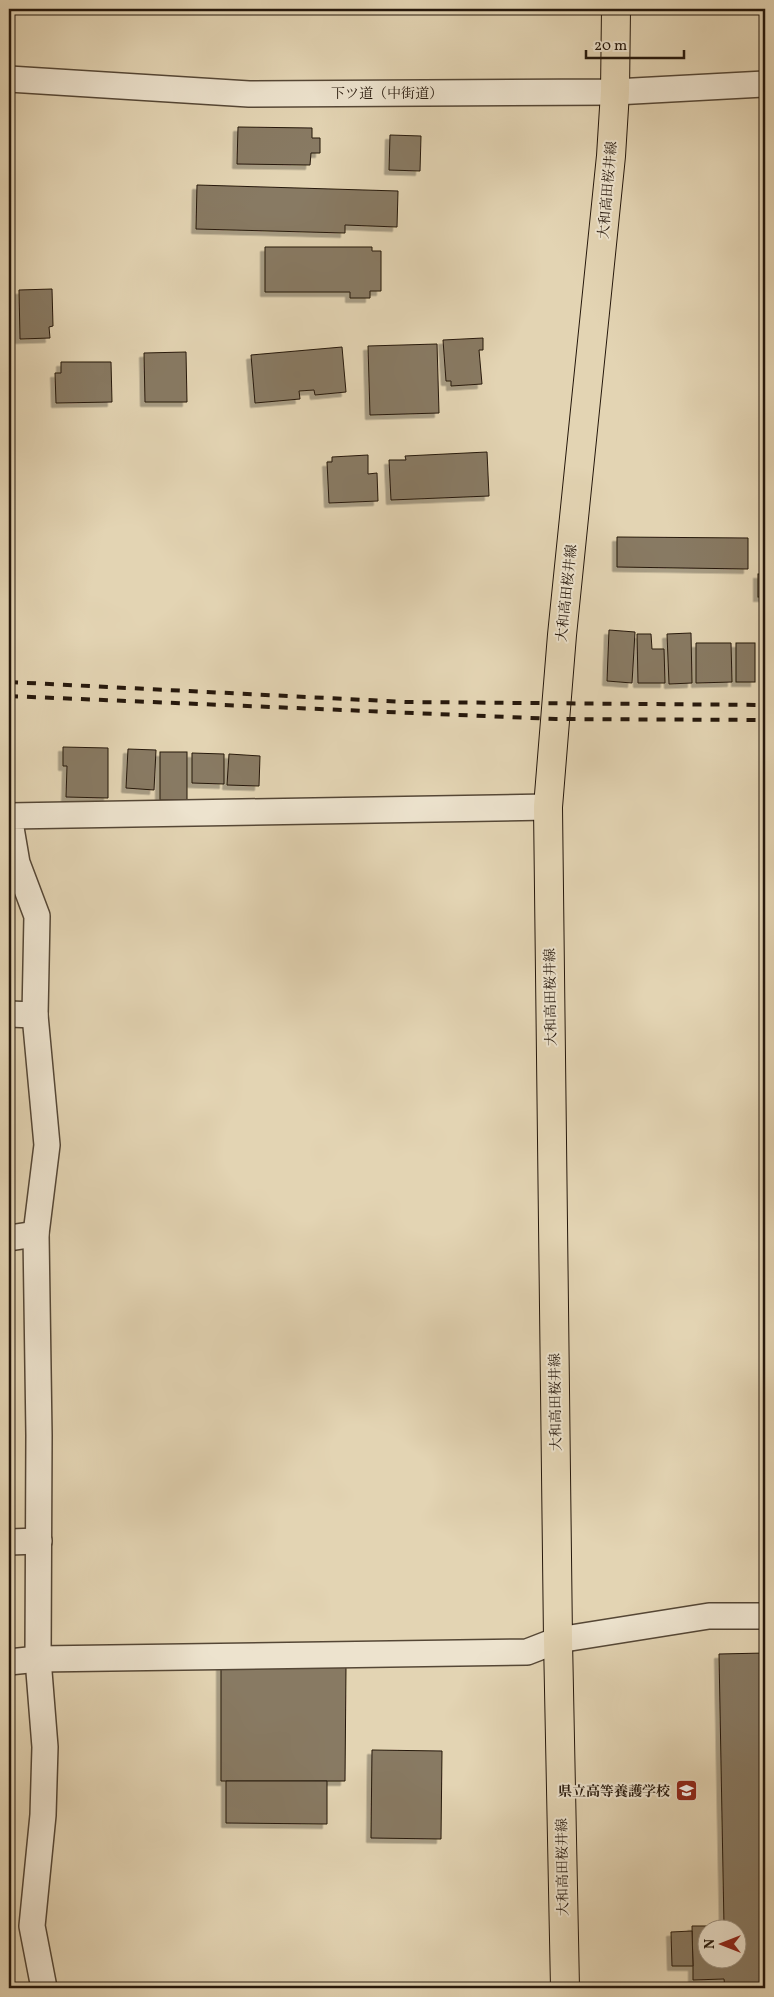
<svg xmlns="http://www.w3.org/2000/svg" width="774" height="1997" viewBox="0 0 774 1997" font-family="Vollkorn,'Noto Serif JP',serif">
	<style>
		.building { fill: #887a63; stroke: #26180c; fill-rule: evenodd; filter: url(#shadow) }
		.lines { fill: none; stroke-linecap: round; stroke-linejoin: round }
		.minor-casing { stroke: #554736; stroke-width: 28 }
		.primary-casing { stroke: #26180c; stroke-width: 30 }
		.minor { stroke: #ede3ce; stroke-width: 25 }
		.primary { stroke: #e3d4b3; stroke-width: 28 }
		.rail { stroke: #26180c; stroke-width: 4; stroke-dasharray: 9 9; stroke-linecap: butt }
		.labels { text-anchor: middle; stroke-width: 4; stroke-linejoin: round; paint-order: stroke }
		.street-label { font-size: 14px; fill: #26180c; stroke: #ede3ce }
		.poi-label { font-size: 14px; font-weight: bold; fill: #26180c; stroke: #ede3ce; text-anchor: end }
	</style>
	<defs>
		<filter id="shadow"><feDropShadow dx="-4.5" dy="4.5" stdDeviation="0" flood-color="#0004"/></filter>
	</defs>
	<rect width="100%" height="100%" fill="#e3d4b3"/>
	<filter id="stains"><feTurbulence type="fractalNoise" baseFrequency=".004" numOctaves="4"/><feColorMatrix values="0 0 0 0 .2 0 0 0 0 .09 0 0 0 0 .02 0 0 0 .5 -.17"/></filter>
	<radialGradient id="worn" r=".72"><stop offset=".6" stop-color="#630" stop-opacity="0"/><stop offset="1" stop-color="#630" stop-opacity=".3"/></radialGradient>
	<g class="building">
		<path d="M238,127l74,1v10h8v15h-9l-1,12 -73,-1z"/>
		<path d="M390,135l31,1 -1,35 -31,-1z"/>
		<path d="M197,185l201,6 -1,36 -52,-2v8l-149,-4z"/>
		<path d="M265,247h107v4h9v40h-11v7h-20v-6h-85z"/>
		<path d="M52,289l1,37 -4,1 1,11 -30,1 -1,-49z"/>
		<path d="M483,338v12h-4l3,34 -31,2v-5h-5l-3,-41z"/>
		<path d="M437,344l2,69 -69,2 -2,-69z"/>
		<path d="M342,347l4,45 -31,3 -1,-5 -15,1 1,8 -45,4 -4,-48z"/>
		<path d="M186,352l1,50h-42l-1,-49z"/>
		<path d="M61,362h50l1,40 -56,1 -1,-30h6z"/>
		<path d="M487,452l2,44 -98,4 -2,-40h17l-1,-4z"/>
		<path d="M368,455v19l9,-1 1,28 -49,2 -2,-41h5v-5z"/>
		<path d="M617,537l131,1v31l-131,-2z"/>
		<rect x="758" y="574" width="7" height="23"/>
		<path d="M609,630l26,2 -3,51 -25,-2z"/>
		<path d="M691,633l1,50 -23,1 -2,-50z"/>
		<path d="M637,634h14l1,15h12l1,34h-27z"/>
		<path d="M696,643h35l1,39 -36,1z"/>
		<rect x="736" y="643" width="19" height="39"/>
		<path d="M63,747l45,1v50l-42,-1 1,-31h-4z"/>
		<path d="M128,749l28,1 -2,40 -28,-2z"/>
		<rect x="160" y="752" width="27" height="48"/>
		<path d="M192,753l32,1v30l-32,-1z"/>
		<path d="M229,754l31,2 -1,30 -32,-1z"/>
		<path d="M765,1653v335h-40l-1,-9 -31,1v-14l-1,-40h32l-5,-272zM706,1930h30v30h-30z"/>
		<path d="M221,1665l125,1 -1,115h-124z"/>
		<path d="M372,1750l70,1 -1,88 -70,-1z"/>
		<path d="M226,1781h101v43l-101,-1z"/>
		<path d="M692,1931l1,35h-21l-1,-34z"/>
	</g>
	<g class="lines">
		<defs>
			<g id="minor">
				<path d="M9,79l240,15 366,-2 150,-8"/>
				<path d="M9,1014l26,1"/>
				<path d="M9,1238l27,-4"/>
				<path d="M9,1542l30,-1"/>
				<path d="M9,1662l29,-3 489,-7 31,-12 151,-24h56"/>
				<path d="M44,1988l-12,-62 11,-111 2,-68 -7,-88 1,-224 -3,-201 11,-89 -12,-130 2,-99 -20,-53 -8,-47 539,-9"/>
			</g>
			<path id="primary" d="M565,1988l-7,-348 -10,-833 14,-172 49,-479 4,-64 1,-83"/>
		</defs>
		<use href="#minor" class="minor-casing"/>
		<use href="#primary" class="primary-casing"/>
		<use href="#minor" class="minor"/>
		<use href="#primary" class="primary"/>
		<g class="rail">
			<path d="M9,682l397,20 359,3"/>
			<path d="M9,696l547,23 209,1"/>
		</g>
	</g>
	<defs>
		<symbol id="school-square" viewBox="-11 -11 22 22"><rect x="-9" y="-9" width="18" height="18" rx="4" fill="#8f2418" stroke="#ede3ce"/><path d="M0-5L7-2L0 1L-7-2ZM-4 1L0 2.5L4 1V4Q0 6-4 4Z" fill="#fff"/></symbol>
	</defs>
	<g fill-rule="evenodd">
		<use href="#school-square" x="674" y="1778" width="25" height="25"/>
	</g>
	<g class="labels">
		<g class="street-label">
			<text x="387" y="98">下ツ道（中街道）</text>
			<text transform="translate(607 190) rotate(-85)" y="5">大和高田桜井線</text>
			<text transform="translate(566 593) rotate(-84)" y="5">大和高田桜井線</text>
			<text transform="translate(550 997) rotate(-91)" y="5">大和高田桜井線</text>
			<text transform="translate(555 1402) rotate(-91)" y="5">大和高田桜井線</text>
			<text transform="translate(562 1867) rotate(-91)" y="5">大和高田桜井線</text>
		</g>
		<g class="poi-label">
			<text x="670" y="1796">県立高等養護学校</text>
		</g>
	</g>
	<rect width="774" height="1997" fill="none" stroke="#e3d4b3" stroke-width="30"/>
	<rect x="10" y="10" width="754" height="1977" fill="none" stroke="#26180c" stroke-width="2.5"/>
	<rect x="15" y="15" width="744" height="1967" fill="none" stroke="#26180c"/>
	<g transform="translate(722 1944) rotate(270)"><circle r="24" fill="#ede3ce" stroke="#9d9280"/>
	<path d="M0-4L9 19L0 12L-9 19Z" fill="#8f2418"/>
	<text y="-8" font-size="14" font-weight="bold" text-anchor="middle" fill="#26180c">N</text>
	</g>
	<path d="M586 50v8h98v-8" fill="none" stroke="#26180c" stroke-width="2.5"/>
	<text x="594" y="50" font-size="15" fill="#26180c" stroke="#ede3ce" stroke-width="4" paint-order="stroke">20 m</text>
	<rect width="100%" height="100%" filter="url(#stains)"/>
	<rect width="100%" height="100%" fill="url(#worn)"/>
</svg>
